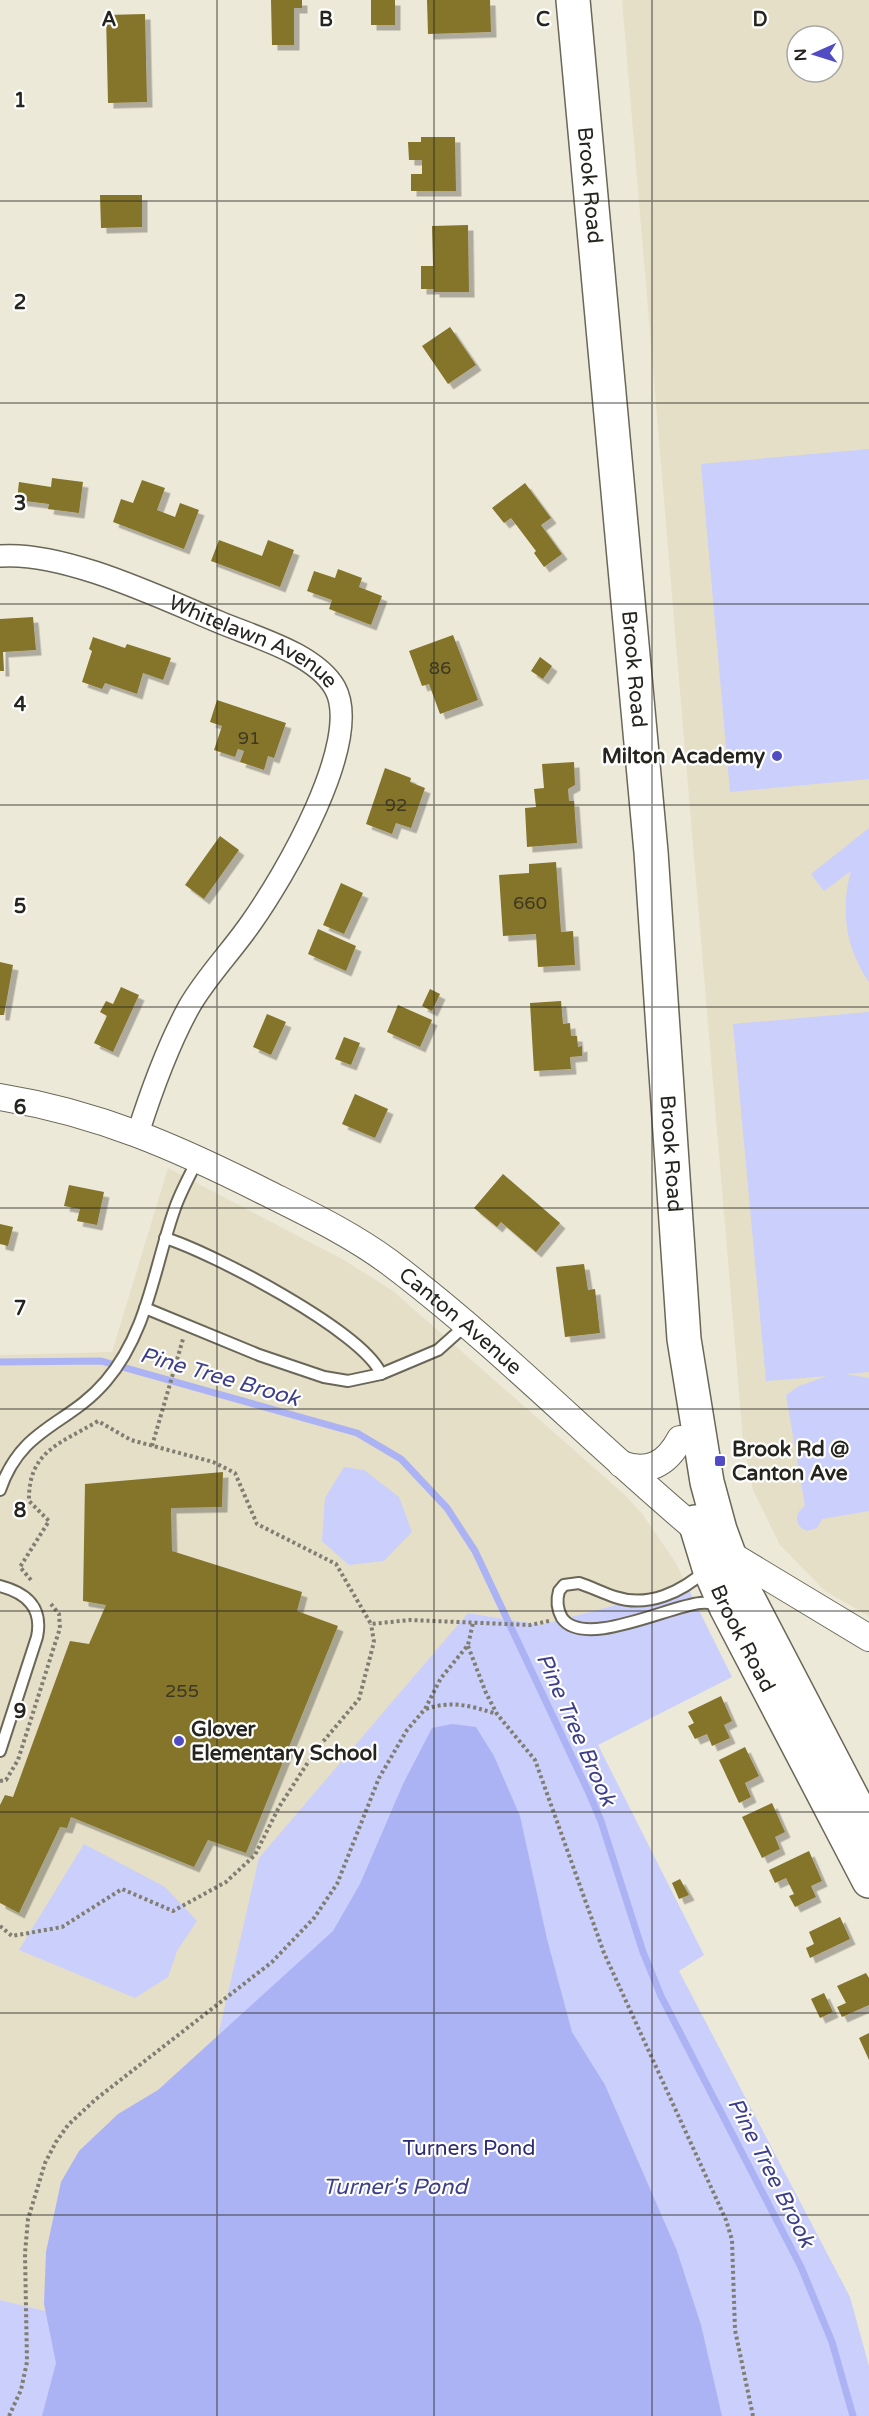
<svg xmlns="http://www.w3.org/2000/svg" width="869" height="2416" viewBox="0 0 869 2416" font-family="'Varela Round',sans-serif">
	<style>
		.built { fill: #e5dfc7; fill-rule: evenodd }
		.green { fill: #cacffb }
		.water { fill: #acb3f4 }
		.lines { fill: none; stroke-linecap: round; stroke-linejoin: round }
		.stream { stroke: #acb3f4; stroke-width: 7 }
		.building { fill: #84742c; filter: url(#shadow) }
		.service-casing { stroke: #6b6758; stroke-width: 14 }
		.minor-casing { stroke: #6b6758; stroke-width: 24 }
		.tertiary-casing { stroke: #6b6758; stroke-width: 28 }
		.primary-casing { stroke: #6b6758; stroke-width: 36 }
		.path { stroke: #807d72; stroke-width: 4; stroke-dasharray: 3 3; stroke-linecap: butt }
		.service { stroke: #fff; stroke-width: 10 }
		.minor { stroke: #fff; stroke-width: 21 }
		.tertiary { stroke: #fff; stroke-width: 26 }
		.primary { stroke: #fff; stroke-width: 33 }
		.grid { fill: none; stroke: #26241e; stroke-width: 1.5; stroke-opacity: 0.55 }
		.poi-dot { fill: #514cc3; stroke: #fff; stroke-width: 2 }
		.labels { text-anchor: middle; stroke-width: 4.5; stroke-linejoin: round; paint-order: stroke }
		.number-label { font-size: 18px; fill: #3e3822 }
		.street-label { font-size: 21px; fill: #26241e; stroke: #fff }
		.poi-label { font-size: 21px; font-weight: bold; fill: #26241e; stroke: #fff; text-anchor: start }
		.park-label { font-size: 21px; fill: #2e2b75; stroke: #fff }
		.water-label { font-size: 22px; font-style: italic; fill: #3e3f8a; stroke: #fff }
		.grid-label { font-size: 20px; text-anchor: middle; font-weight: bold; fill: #26241e; stroke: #fff; stroke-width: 4.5; stroke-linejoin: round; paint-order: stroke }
	</style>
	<defs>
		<filter id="shadow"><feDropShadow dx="5.5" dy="5.5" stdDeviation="0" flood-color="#0004"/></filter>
	</defs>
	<rect width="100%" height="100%" fill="#ede9d8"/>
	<g class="built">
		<path d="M622,0h247v1616l-44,-25 -45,-46 -27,-55 -10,-50zM797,36h36v36h-36z"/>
		<path d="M168,1168l176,92 49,31 232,204 18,20 33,48 11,23 -146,39 -73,-12 -319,723 -149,-36v-945l112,-3z"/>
	</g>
	<g class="green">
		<path d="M869,449v330l-139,13 -29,-328z"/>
		<path d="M869,828v154c-23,-33 -29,-72 -18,-111l-27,20 -13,-17z"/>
		<path d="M869,1012v360l-23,2 23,4v133l-47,8 -5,9 -10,3c-13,-5 -13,-18 -2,-25l-19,-111 13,-9 28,-10 -61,5 -33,-357z"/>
		<path d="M344,1467l20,3 35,27 13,35 -28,29 -35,4 -27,-24 3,-43z"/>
		<path d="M687,1586l45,91 -134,68 106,210 -25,16 171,326 19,69v50h-869v-116l149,36 110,-478 209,-245 73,12z"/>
		<path d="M84,1844l81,43 32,34 -20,30 -9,26 -33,21 -116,-48z"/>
	</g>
	<path class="water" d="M452,1724l24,3 18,29 26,60 27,123 25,93 33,53 72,166 24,74 21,91h-680l14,-53 -12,-59 2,-52 15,-70 18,-31 39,-37 40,-24 175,-159 27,-47 43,-100 29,-56z"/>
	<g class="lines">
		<path class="stream" d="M0,1362l101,-1 256,72 44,26 46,49 28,43 114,242 12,28 42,131 18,44 140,271 31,75 21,74"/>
	</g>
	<g class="building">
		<path d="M271,0h31v8h-8v37h-22z"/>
		<rect x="371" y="0" width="24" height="25"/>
		<path d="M427,0h63l1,32 -63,2z"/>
		<path d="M145,14l2,88 -39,1 -2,-88z"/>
		<path d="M421,137h34l1,54h-45v-17h11v-14h-13l-1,-18h13z"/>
		<path d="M100,195h42v32l-41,1z"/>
		<path d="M468,225l1,67h-35v-3h-13v-23h12l-1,-40z"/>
		<path d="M450,327l26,38 -28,19 -26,-38z"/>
		<path d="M52,478l31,4 -4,31 -31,-4 1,-5 -32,-4 2,-18 32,5z"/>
		<path d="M142,480l23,8 -8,22 18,7 5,-14 19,7 -15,39 -71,-27 8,-23 12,4z"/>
		<path d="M525,483l26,35 -10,7 21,29 -18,13 -10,-14 2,-2 -25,-33 -7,5 -12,-15z"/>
		<path d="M219,540l43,16 6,-16 26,10 -14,37 -69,-26z"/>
		<path d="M338,569l24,9 -3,9 23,9 -11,29 -42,-16 3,-9 -25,-9 7,-20 21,7z"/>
		<path d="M33,617l3,33 -33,2 1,19h-4v-52z"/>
		<path d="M453,635l25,65 -38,14 -11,-30 -7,2 -13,-35z"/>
		<path d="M93,637l32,11 2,-4 44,14 -8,22 -20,-7 -6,21 -32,-11 -3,6 -20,-7 10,-31 -3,-2z"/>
		<path d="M540,657l12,9 -9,13 -12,-8z"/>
		<path d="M217,700l69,23 -12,35 -6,-2 -4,14 -24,-8 4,-11 -6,-2 -3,8 -21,-7 8,-24 -12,-4z"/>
		<path d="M574,762l1,23 -7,4 1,12h5l3,42 -50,4 -2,-39 11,-1 -2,-18 10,-1 -2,-24z"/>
		<path d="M385,768l26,10 -1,4 15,6 -14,40 -15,-5 -4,11 -26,-10z"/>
		<path d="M220,836l19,14 -35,49 -19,-14z"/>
		<path d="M556,862l5,70 12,-1 2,34 -37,2 -2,-33 -33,2 -4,-61 30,-2v-9z"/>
		<path d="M341,883l22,10 -19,41 -21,-9z"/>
		<path d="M318,929l38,17 -10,25 -38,-17z"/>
		<path d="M0,962l13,3 -9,50h-4z"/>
		<path d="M121,987l18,8 -26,57 -19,-9 13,-27 -7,-4 6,-11 7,3z"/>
		<path d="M430,989l10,5 -8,17 -10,-5z"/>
		<path d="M561,1001l2,23 7,-1 1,13h6l1,11 4,-1v10l-12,1 1,12 -37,2 -4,-68z"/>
		<path d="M398,1005l34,15 -12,27 -33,-15z"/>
		<path d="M267,1014l19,8 -15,33 -18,-8z"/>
		<path d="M344,1037l16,6 -9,22 -16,-6z"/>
		<path d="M355,1094l33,15 -13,29 -33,-14z"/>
		<path d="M503,1174l57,49 -24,29 -35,-30 -4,5 -23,-19z"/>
		<path d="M69,1185l35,7 -7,33 -20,-4 3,-12 -16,-3z"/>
		<path d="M0,1224l13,3 -5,19 -8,-2z"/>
		<path d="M584,1264l4,26 7,-1 5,44 -35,4 -9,-70z"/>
		<path d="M223,1472l-1,35 -51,1 1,43 130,41 -5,19 41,15 -92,227 -38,-13 -14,27 -123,-50 -4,11 -7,-1 -41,86 -19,-10v-98l5,-10 8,2 57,-156 19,3 17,-39 -23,-4 2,-117z"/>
		<path d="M721,1696l11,25 -8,4 6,13 -18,8 -5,-12 -12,5 -7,-13 6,-3 -6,-11z"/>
		<path d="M745,1747l14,29 -14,7 6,14 -12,6 -20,-43z"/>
		<path d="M772,1803l13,29 -10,5 5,12 -18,9 -20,-41z"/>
		<path d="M809,1851l13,30 -11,5 5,11 -21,10 -6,-11 5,-2 -8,-16 -11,5 -6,-13z"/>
		<path d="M680,1879l9,16 -10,4 -7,-16z"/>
		<path d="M840,1917l10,22 -40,19 -4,-10 8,-4 -5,-12z"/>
		<path d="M866,1973l3,5v27l-27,12 -5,-10 9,-4 -9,-17z"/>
		<path d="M824,1993l9,19 -13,6 -9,-19z"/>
		<path d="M869,2033v27l-10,-22z"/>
	</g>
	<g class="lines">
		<defs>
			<g id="service">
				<path d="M165,1238c46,14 199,94 216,136l57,-24 28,-25"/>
				<path d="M145,1308l114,47 65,22 24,4 33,-7"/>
				<path d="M0,1490c22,-64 68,-64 106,-109 42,-49 48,-114 69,-173 6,-17 15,-33 23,-49"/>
				<path d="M706,1570c-24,22 -58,38 -91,27 -12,-4 -24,-10 -36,-14l-15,2 -5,6c-3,10 -2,18 3,27 22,31 107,-12 138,-15 6,-1 12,0 19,2"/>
				<path d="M0,1586c27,7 43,22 37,51l-37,114"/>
			</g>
			<g id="minor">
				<path id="s1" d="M0,556c64,-5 159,41 219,66 35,15 96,31 116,66 29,53 -52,190 -84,235 -20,29 -45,54 -62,84 -22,40 -37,82 -51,126"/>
			</g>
			<g id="tertiary">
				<path id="s2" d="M0,1097c99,16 178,51 267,96 42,21 84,41 122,69 109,82 204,181 308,268l31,23 141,85"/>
				<path d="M621,1464c27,10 46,0 59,-25"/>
			</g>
			<g id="primary">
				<path id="s3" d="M573,0l78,852 33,487 23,143 13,48 18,49 131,251"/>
				<path id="s4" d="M695,1522l14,46 17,39 143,274"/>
			</g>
		</defs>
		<use href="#service" class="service-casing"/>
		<use href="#minor" class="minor-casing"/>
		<use href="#tertiary" class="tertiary-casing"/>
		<use href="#primary" class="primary-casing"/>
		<g class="path">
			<path d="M152,1446l31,-107"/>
			<path d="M31,1580l-11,-13 29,-46 -20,-20c-1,-50 31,-57 69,-80l33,19 82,22 22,11 22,51 79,40 35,60 39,-4 120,5 19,-4"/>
			<path d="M468,1646l18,47 11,21 38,46 69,193 122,267 6,20 3,90 18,86"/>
			<path d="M426,1709c26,-9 45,-3 71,5"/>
			<path d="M0,1781l6,-1 12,-20 42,-132 -1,-14 -8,-10"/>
			<path d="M0,1926l12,10 50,-9 60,-38 51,22 53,-29 29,-27 24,-48 37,-57 43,-51 15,-57 -3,-18"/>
			<path d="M9,2416l12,-26 6,-28 -2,-109 3,-34 17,-56 11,-21 12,-17 28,-26 176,-137 42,-44 23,-34 42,-106 28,-48 18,-21 16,-31 27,-33 5,-22"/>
		</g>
		<use href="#service" class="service"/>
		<use href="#minor" class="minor"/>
		<use href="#tertiary" class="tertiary"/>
		<use href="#primary" class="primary"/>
	</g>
	<path class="grid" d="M217,0v2416M434,0v2416M652,0v2416M0,201h869M0,403h869M0,604h869M0,805h869M0,1007h869M0,1208h869M0,1409h869M0,1611h869M0,1812h869M0,2013h869M0,2215h869"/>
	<g class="poi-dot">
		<circle cx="777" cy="756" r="6"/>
		<rect x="714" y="1455" width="12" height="12" rx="3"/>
		<circle cx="179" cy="1741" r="6"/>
	</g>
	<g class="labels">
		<g class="number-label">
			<text x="440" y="674">86</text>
			<text x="249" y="744">91</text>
			<text x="396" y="811">92</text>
			<text x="530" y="909">660</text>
			<text x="182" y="1697">255</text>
		</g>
		<g class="street-label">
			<text dy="7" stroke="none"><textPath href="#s3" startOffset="186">Brook Road</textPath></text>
			<text dy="7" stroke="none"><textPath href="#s1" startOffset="270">Whitelawn Avenue</textPath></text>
			<text dy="7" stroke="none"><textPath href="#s3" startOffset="672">Brook Road</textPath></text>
			<text dy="7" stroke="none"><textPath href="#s3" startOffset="1158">Brook Road</textPath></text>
			<text dy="7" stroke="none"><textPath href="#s2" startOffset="518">Canton Avenue</textPath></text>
			<text dy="7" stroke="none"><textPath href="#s4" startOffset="126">Brook Road</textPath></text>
		</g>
		<g class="poi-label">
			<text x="765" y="763" text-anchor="end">Milton Academy</text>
			<text x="732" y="1456">Brook Rd @<tspan x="732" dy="24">Canton Ave</tspan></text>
			<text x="191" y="1736">Glover<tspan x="191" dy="24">Elementary School</tspan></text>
		</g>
		<g class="park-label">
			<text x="469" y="2155">Turners Pond</text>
		</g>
		<g class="water-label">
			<text transform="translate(220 1376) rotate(16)" y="8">Pine Tree Brook</text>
			<text transform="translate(577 1729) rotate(66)" y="8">Pine Tree Brook</text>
			<text transform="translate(772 2172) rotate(63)" y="8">Pine Tree Brook</text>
			<text x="395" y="2194">Turner's Pond</text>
		</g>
	</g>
	<g class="grid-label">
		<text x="109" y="26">A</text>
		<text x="326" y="26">B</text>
		<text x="543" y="26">C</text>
		<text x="760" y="26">D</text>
		<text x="20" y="107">1</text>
		<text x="20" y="309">2</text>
		<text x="20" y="510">3</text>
		<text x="20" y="711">4</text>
		<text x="20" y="913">5</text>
		<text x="20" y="1114">6</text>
		<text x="20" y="1315">7</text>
		<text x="20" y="1517">8</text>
		<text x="20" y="1718">9</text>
	</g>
	<g transform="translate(815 54) rotate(267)"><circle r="28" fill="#ffffff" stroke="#a8a7a5" stroke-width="1.5"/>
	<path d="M0-4.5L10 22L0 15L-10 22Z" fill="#514cc3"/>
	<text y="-9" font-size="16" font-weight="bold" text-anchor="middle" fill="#26241e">N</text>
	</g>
</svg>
